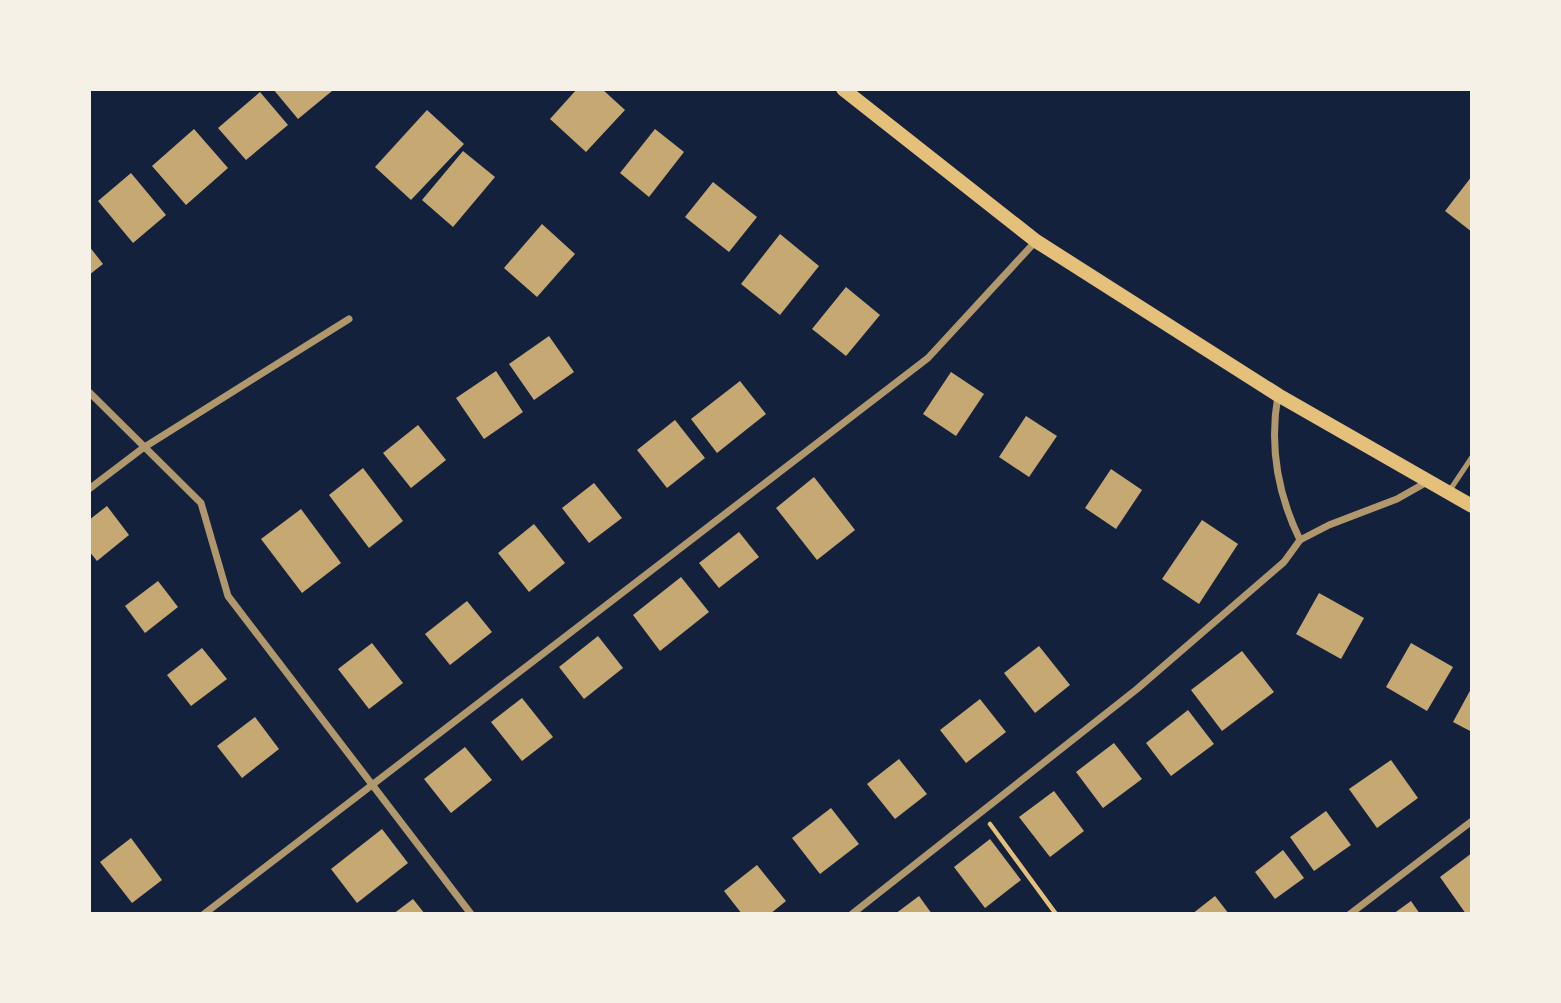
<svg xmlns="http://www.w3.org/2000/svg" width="1561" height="1003" viewBox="0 0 1561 1003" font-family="Barlow,sans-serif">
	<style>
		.building { fill: #c6a872 }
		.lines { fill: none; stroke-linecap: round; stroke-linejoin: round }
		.path { stroke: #e5c07b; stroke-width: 4.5 }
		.service { stroke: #b1986c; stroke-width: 5 }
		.minor { stroke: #b1986c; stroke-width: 7 }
		.secondary { stroke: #e5c07b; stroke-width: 14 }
	</style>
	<rect width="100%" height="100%" fill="#14213d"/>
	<g class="building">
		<path d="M273,89h58l1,2 -34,28z"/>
		<path d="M577,89h25l23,21 -39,42 -36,-33z"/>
		<path d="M260,92l28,33 -42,35 -28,-32z"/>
		<path d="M427,110l37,34 -53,56 -36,-33z"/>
		<path d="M194,129l34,39 -42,37 -34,-39z"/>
		<path d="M655,129l29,23 -35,45 -29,-24z"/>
		<path d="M463,151l32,26 -42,50 -31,-27z"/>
		<path d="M131,173l35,42 -33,28 -35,-42z"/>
		<path d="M1472,176v56l-27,-21z"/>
		<path d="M713,182l44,35 -28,35 -44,-35z"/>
		<path d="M542,224l33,30 -38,43 -33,-29z"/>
		<path d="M780,234l39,32 -39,49 -39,-31z"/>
		<path d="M89,246l14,18 -14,11z"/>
		<path d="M846,287l34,28 -34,41 -34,-27z"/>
		<path d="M549,336l25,36 -40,28 -25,-36z"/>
		<path d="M496,371l27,41 -39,27 -28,-41z"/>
		<path d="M951,372l33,22 -28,42 -33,-22z"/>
		<path d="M740,381l26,33 -49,39 -26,-34z"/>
		<path d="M1026,416l31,20 -28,41 -30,-20z"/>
		<path d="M675,420l30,38 -38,30 -30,-38z"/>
		<path d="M418,425l28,35 -35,28 -28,-35z"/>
		<path d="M363,468l40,53 -34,27 -40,-53z"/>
		<path d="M1111,469l31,21 -26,39 -31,-21z"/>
		<path d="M814,477l41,53 -38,30 -41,-52z"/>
		<path d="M594,483l28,35 -33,25 -27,-35z"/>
		<path d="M107,506l22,29 -32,26 -8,-10v-31z"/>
		<path d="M301,509l40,54 -39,30 -41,-54z"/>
		<path d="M1202,520l36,24 -39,60 -37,-25z"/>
		<path d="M534,524l31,39 -36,29 -31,-39z"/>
		<path d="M739,532l20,25 -40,31 -20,-25z"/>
		<path d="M681,577l28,35 -49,39 -27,-36z"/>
		<path d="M158,581l20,26 -33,26 -20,-27z"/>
		<path d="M1319,593l45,25 -23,41 -45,-25z"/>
		<path d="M467,601l25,31 -42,33 -25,-31z"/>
		<path d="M598,636l25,32 -39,31 -25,-32z"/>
		<path d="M372,643l31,40 -34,26 -31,-40z"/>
		<path d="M1411,643l42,24 -26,44 -41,-24z"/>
		<path d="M1039,646l31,39 -35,28 -31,-40z"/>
		<path d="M202,648l25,31 -36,27 -24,-31z"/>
		<path d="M1242,651l32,41 -52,39 -31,-41z"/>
		<path d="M1472,687v45l-19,-10z"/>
		<path d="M522,698l31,39 -31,24 -31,-39z"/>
		<path d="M980,699l26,33 -40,31 -26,-33z"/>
		<path d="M1188,710l26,34 -43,32 -25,-33z"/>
		<path d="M255,717l24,32 -37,29 -25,-32z"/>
		<path d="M1114,743l28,36 -39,29 -27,-36z"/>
		<path d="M465,747l27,33 -41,33 -27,-34z"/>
		<path d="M899,759l28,35 -32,25 -28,-35z"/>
		<path d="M1391,760l27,38 -41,30 -28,-39z"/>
		<path d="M1054,791l30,40 -34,26 -31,-40z"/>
		<path d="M831,808l28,36 -39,30 -28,-36z"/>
		<path d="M1326,811l25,34 -37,26 -24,-34z"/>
		<path d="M382,829l26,34 -51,40 -26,-34z"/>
		<path d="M131,838l31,42 -30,23 -32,-41z"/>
		<path d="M990,839l31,41 -36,28 -31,-41z"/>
		<path d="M1283,850l21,28 -29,21 -20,-27z"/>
		<path d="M1472,853v61h-6l-26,-37z"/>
		<path d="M757,865l29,36 -16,13h-28l-18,-23z"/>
		<path d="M919,896l13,18h-37z"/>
		<path d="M1215,896l14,18h-37z"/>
		<path d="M413,899l12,15h-32z"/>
		<path d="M1411,901l9,13h-27z"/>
	</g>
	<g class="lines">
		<path class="path" d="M990,824l66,90"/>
		<path class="service" d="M1450,490l22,-33"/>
		<g class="minor">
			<path d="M89,392l112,111 27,93 243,318"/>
			<path d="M1278,395c-9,51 0,100 22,145"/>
			<path d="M89,489l54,-41 206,-129"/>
			<path d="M204,914l724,-556 108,-117"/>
			<path d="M852,914l285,-225 147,-127 16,-22 29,-15 68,-26 30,-17"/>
			<path d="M1350,914l122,-93"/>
		</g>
		<path class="secondary" d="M843,89l193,152 242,154 194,111"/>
	</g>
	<rect width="1561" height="1003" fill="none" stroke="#f6f1e7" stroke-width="182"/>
</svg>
